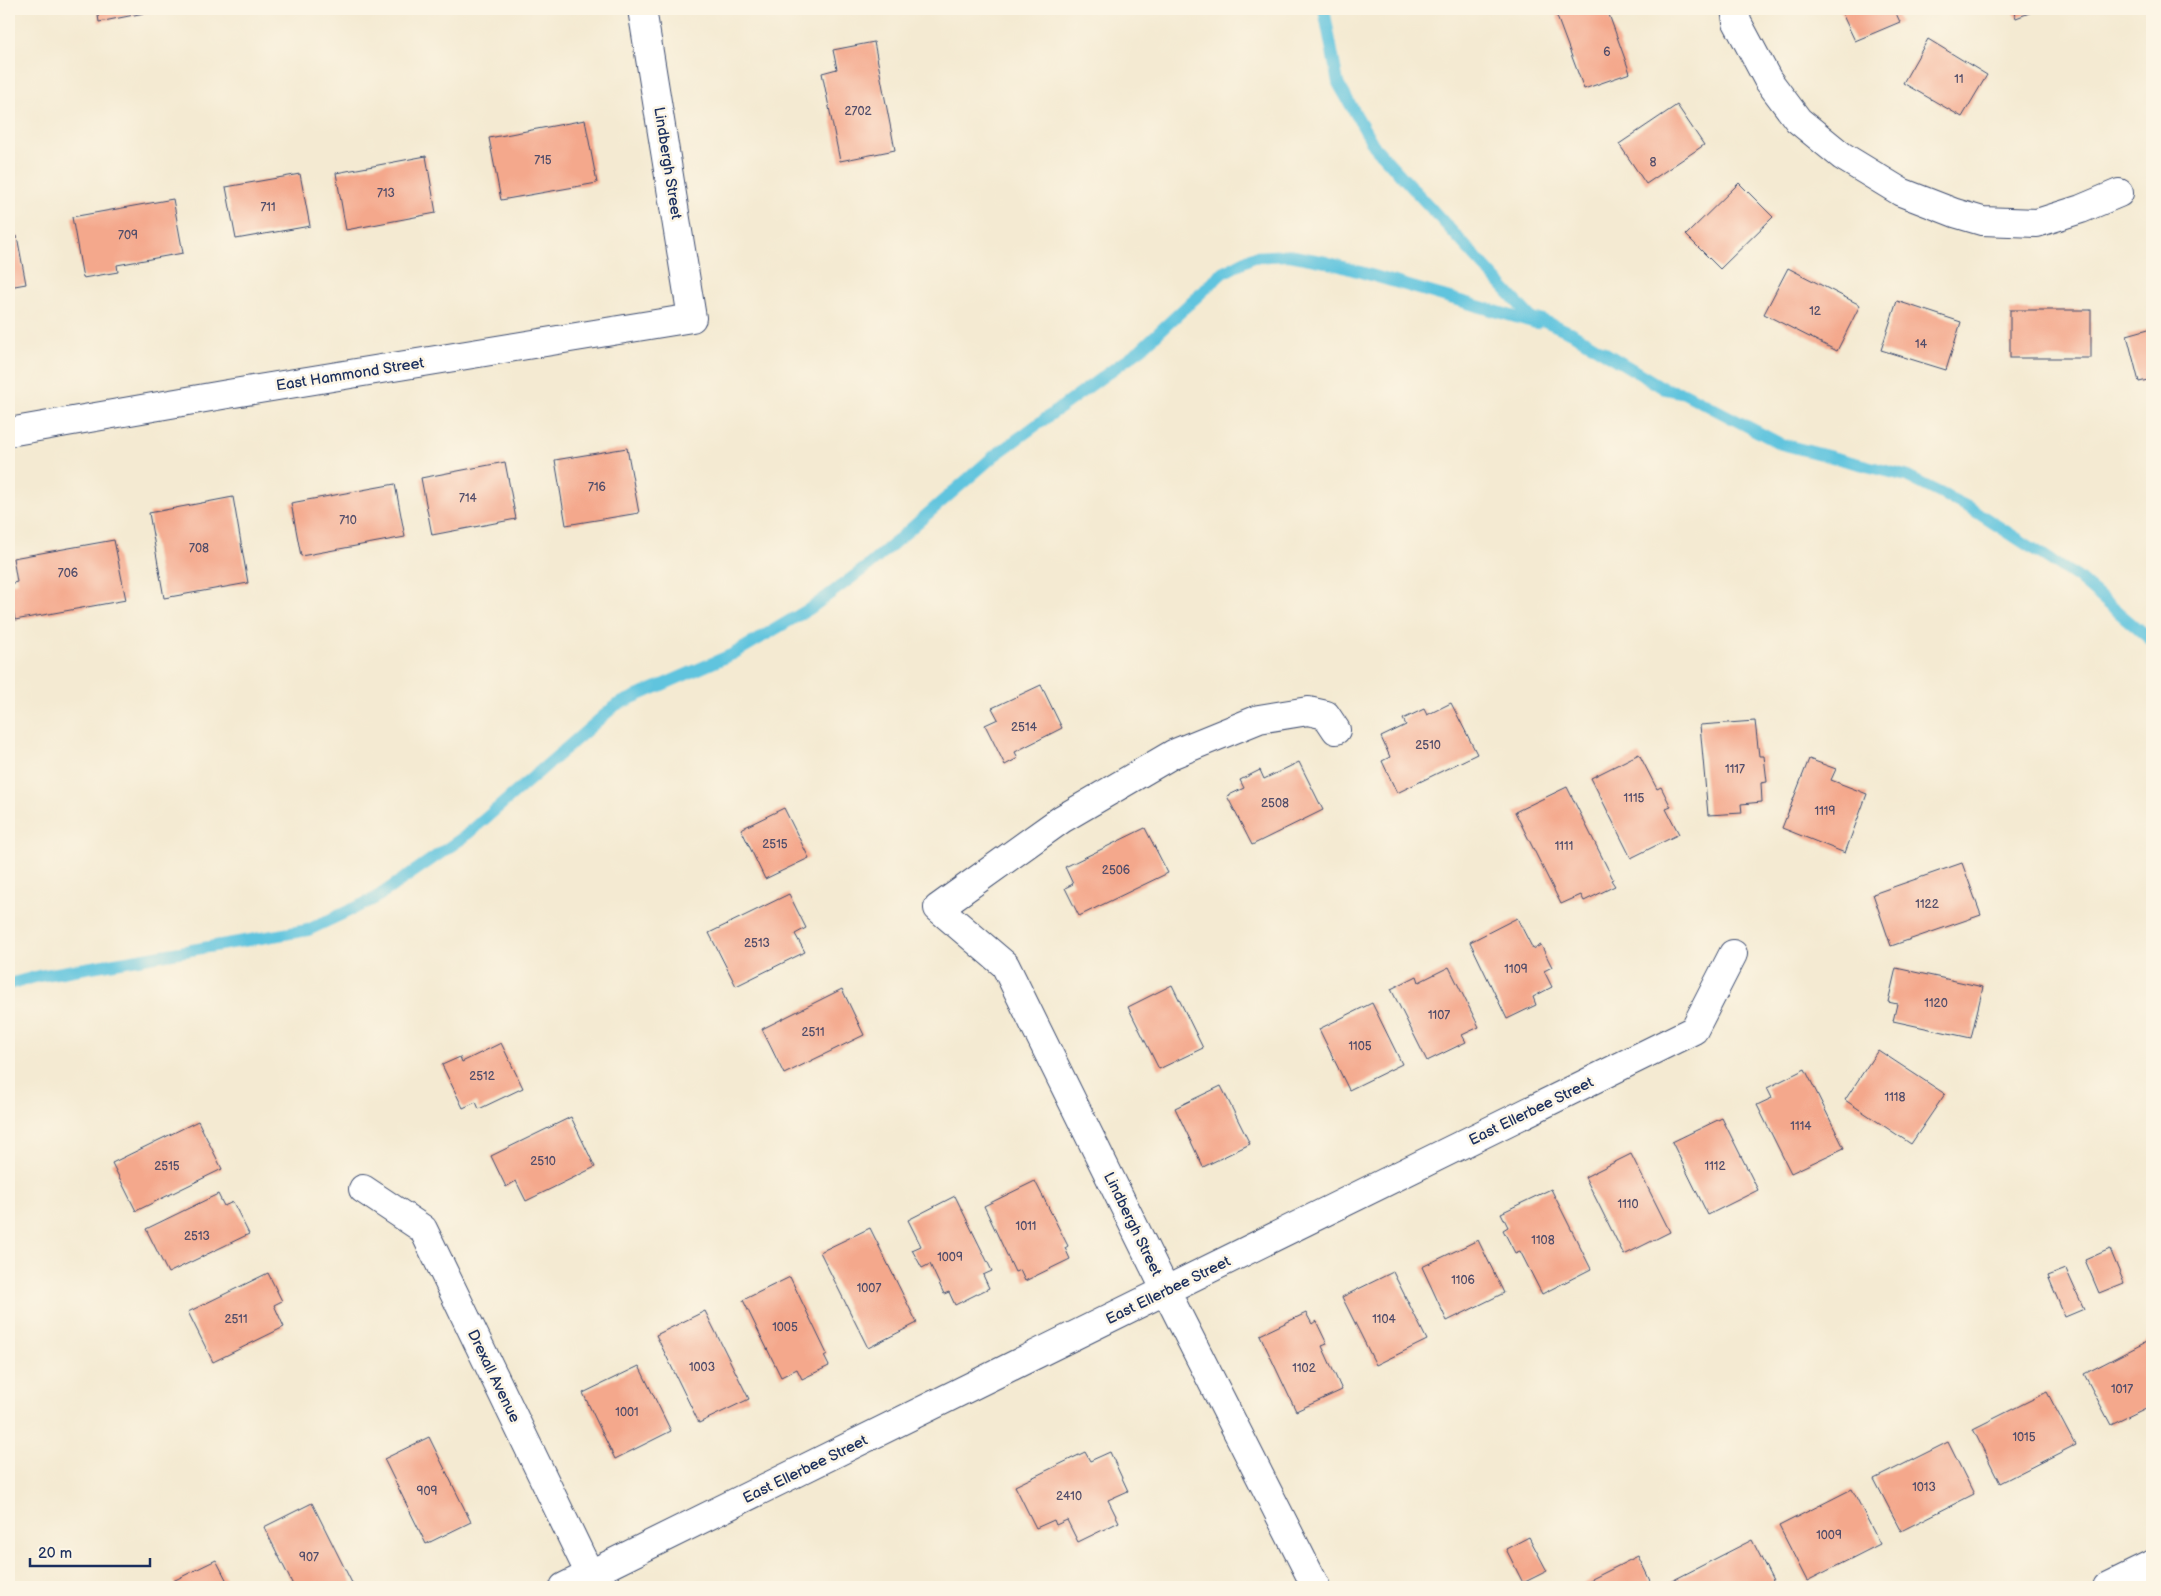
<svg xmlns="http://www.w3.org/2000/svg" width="2161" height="1596" viewBox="0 0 2161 1596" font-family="'Balsamiq Sans',sans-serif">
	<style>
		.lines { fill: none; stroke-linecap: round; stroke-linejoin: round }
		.stream { stroke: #60c4de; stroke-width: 12 }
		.building { fill: #f4a88c }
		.minor-casing { stroke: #3c4b6f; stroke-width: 30 }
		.minor { stroke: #fff; stroke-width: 28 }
		.labels { text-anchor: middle; stroke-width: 5; stroke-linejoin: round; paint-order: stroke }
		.number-label { font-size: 12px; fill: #514d6a }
		.street-label { font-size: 15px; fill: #1b2f5e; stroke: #fcf5e5 }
	</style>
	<rect width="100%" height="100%" fill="#fcf5e5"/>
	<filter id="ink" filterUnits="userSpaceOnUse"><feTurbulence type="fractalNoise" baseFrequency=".02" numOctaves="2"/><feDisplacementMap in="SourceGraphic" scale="10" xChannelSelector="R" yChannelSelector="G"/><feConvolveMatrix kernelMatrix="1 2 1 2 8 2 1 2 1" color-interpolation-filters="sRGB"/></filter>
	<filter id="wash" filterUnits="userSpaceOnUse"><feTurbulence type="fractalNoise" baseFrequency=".0096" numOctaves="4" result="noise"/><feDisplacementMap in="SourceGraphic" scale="20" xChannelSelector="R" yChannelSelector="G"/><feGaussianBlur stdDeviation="1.12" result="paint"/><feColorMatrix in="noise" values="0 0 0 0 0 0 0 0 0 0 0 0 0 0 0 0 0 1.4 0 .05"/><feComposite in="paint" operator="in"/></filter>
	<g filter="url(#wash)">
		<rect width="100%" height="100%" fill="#f4ead2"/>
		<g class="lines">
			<g class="stream">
				<path d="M1324,9l14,74 36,63 162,177 4,-4 32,14 93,56 19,4 97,51 125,32 64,32 107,69 75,64"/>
				<path d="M9,984l30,-8 269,-46 66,-31 90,-62 152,-132 117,-51 78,-46 58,-43 125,-109 147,-107 80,-75 32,-17 36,-2 37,7 210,61"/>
			</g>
		</g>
		<g id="blocks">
			<g class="building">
				<path d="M97,9h52v3l-50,10z"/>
				<path d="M1570,9h37l23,64 -46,16 -28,-75z"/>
				<path d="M1840,9h54l6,13 -45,19z"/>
				<path d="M2013,9h27l-24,9z"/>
				<path d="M1928,39l59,36 -25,42 -59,-34z"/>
				<path d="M874,42l21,108 -55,11 -18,-88 15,-4 -4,-19z"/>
				<path d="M1677,105l27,40 -58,39 -27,-40z"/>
				<path d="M585,120l12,63 -96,17 -12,-62z"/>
				<path d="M426,156l10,57 -90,17 -10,-57z"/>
				<path d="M300,174l10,52 -74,13 -10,-52z"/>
				<path d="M1739,183l34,34 -53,52 -34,-34z"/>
				<path d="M173,199l10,54 -66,12 1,7 -35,6 -11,-61z"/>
				<path d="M17,236l9,48 -17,3v-50z"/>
				<path d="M1788,268l72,37 -23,46 -73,-37z"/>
				<path d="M1897,301l64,21 -15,48 -65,-20z"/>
				<rect x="2010" y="310" width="81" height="48"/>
				<path d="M2152,328v51l-13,3 -12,-47z"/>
				<path d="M627,448l12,65 -73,12 -11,-65z"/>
				<path d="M505,462l11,57 -84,16 -11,-57z"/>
				<path d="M395,484l10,53 -104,19 -10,-53z"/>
				<path d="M233,497l15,86 -84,15 -15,-85z"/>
				<path d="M114,540l12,60 -111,20 -6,-31v-5l8,-2 -4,-24z"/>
				<path d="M1041,685l21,43 -47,24 3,6 -13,7 -20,-40 13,-6 -6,-11z"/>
				<path d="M1451,703l26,51 -80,39 -15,-32 8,-4 -9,-20 25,-12 -3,-6 21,-10 3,6z"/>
				<path d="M1755,721l4,35h5l3,26 -6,1 1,19 -21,2 1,9 -34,2 -8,-90z"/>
				<path d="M1639,754l18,35 4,-2 10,20 -5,2 13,25 -48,24 -40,-80z"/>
				<path d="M1809,759l27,10 -5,11 36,14 -22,59 -63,-25z"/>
				<path d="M1299,762l24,48 -71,35 -25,-49 17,-8 -4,-8 20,-10 4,9z"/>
				<path d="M1567,787l46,92 -2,1 4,6 -31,15 -3,-6 -20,9 -46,-92z"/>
				<path d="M784,808l25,50 -44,21 -24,-50z"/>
				<path d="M1145,828l23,45 -89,43 -14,-28 8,-4 -8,-17z"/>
				<path d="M1962,863l19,52 -90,31 -18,-52z"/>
				<path d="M789,894l17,34 -11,6 10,18 -69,34 -27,-53z"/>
				<path d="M1517,918l16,31 8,-4 11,22 -8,4 8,16 -19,10 3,8 -29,14 -37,-77z"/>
				<path d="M1449,967l30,60 -17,8 4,7 -39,19 -36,-72 26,-13 2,6z"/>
				<path d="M1896,968l87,19 -12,51 -78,-17 4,-17 -9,-2z"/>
				<path d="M1172,985l31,63 -44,21 -31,-62z"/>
				<path d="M842,989l22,46 -80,39 -22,-45z"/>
				<path d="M1372,1003l30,61 -53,26 -30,-61z"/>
				<path d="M501,1043l22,45 -44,21 -3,-7 -13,6 -21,-43 18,-8 2,5z"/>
				<path d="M1878,1050l67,44 -34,50 -66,-44z"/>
				<path d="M1805,1069l39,79 -53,25 -34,-68 15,-7 -5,-10z"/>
				<path d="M1221,1086l29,58 -47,23 -28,-59z"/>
				<path d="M571,1117l24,50 -69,34 -10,-20 -10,6 -15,-31z"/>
				<path d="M1722,1118l36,72 -50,25 -36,-73z"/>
				<path d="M198,1121l24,48 -86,42 -24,-48z"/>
				<path d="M1631,1154l39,78 -46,23 -39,-78z"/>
				<path d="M1035,1181l33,65 -3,2 5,11 -45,22 -5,-11 -5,2 -31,-66z"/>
				<path d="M1551,1189l40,80 -49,25 -22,-43 -5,2 -12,-23 5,-3 -7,-14z"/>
				<path d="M218,1194l6,12 9,-4 16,32 -81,39 -22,-44z"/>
				<path d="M955,1196l37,75 -9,4 6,13 -34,17 -6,-13 -5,2 -14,-30 -8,4 -10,-18 9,-4 -13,-26z"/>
				<path d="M870,1228l47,95 -49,25 -48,-96z"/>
				<path d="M1478,1240l26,53 -57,28 -25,-54z"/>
				<path d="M2110,1249l14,34 -25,10 -14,-33z"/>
				<path d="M2066,1269l18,40 -19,8 -17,-41z"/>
				<path d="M1393,1272l34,68 -51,25 -34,-68z"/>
				<path d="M268,1273l14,28 -8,4 10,22 -71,35 -25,-50z"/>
				<path d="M790,1277l37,77 -3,2 5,10 -27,13 -5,-10 -16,8 -38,-77z"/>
				<path d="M705,1311l44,88 -50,24 -43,-88z"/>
				<path d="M1306,1313l6,11 4,-3 11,23 -5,2 20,44 -46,21 -36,-76z"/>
				<path d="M2152,1339v66l-41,20 -27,-51z"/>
				<path d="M639,1366l32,65 -56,28 -32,-66z"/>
				<path d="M2047,1392l28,53 -75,38 -27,-54z"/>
				<path d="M429,1437l42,85 -45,22 -42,-85z"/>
				<path d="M1948,1442l26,52 -73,37 -27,-52z"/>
				<path d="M1085,1452l5,9 20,-9 18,39 -20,9 11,22 -41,20 -11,-22 -11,5 -2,-5 -18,8 -21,-42z"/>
				<path d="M1852,1489l28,55 -73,37 -28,-55z"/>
				<path d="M312,1503l42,84h-60l-30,-60z"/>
				<path d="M1529,1537l18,34 -24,12 -17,-34z"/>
				<path d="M1752,1540l24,47h-105l-3,-4z"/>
				<path d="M1638,1556l15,31h-77z"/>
				<path d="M216,1560l14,27h-54l-3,-6z"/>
			</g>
		</g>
	</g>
	<g filter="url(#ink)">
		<use href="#blocks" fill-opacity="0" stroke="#3c4b6f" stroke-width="1"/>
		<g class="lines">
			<defs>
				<g id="minor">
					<path d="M1735,9l2,13 31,58 30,40 44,36 59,36 54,21 27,8 55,2 44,-14 38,-16"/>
					<path d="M9,432l219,-38 464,-76 -50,-309"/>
					<path d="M363,1189l60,40 173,358"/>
					<path d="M564,1587l1130,-557 39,-76"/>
					<path d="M1316,1587l-150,-296 -161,-326 -67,-57 124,-89 111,-65 86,-35 49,-8 18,4 10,15"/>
					<path d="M2107,1587l45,-22"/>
				</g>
			</defs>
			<use href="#minor" class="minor-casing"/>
			<use href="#minor" class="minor"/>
		</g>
	</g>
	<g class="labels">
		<g class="number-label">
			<text x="1607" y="56">6</text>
			<text x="1959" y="83">11</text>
			<text x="858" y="115">2702</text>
			<text x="543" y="164">715</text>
			<text x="1653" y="166">8</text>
			<text x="386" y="197">713</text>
			<text x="268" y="211">711</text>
			<text x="128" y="239">709</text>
			<text x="1815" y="315">12</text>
			<text x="1921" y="348">14</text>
			<text x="597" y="491">716</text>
			<text x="468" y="502">714</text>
			<text x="348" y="524">710</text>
			<text x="199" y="552">708</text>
			<text x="68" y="577">706</text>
			<text x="1024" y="731">2514</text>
			<text x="1428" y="749">2510</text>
			<text x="1735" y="773">1117</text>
			<text x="1634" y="802">1115</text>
			<text x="1275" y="807">2508</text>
			<text x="1825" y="815">1119</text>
			<text x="775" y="848">2515</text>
			<text x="1564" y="850">1111</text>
			<text x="1116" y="874">2506</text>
			<text x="1927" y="908">1122</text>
			<text x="757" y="947">2513</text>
			<text x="1516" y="973">1109</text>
			<text x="1936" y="1007">1120</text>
			<text x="1439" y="1019">1107</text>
			<text x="813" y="1036">2511</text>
			<text x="1360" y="1050">1105</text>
			<text x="482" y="1080">2512</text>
			<text x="1895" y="1101">1118</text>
			<text x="1801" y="1130">1114</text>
			<text x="543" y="1165">2510</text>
			<text x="167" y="1170">2515</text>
			<text x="1715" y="1170">1112</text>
			<text x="1628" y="1208">1110</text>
			<text x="1026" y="1230">1011</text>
			<text x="197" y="1240">2513</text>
			<text x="1543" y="1244">1108</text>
			<text x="950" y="1261">1009</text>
			<text x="1463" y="1284">1106</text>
			<text x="869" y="1292">1007</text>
			<text x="236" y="1323">2511</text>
			<text x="1384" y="1323">1104</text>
			<text x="785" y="1331">1005</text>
			<text x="702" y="1371">1003</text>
			<text x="1304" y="1372">1102</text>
			<text x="2122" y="1393">1017</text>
			<text x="627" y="1416">1001</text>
			<text x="2024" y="1441">1015</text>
			<text x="1924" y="1491">1013</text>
			<text x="427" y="1495">909</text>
			<text x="1069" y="1500">2410</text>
			<text x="1829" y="1539">1009</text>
			<text x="309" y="1561">907</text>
		</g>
		<g class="street-label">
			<text transform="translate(668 163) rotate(81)" y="5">Lindbergh Street</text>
			<text transform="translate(350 374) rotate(-9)" y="5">East Hammond Street</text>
			<text transform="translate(1531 1111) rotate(-26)" y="5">East Ellerbee Street</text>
			<text transform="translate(1133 1224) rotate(64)" y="5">Lindbergh Street</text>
			<text transform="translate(1168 1290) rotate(-26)" y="5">East Ellerbee Street</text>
			<text transform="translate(494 1376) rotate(64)" y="5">Drexall Avenue</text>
			<text transform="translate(805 1469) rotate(-26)" y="5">East Ellerbee Street</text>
		</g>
	</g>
	<rect width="2161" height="1596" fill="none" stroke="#fcf5e5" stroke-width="30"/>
	<path d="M30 1558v8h120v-8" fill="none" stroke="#1b2f5e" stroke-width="2.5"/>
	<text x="38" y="1558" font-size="15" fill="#1b2f5e" stroke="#fcf5e5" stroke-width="4" paint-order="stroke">20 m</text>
</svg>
